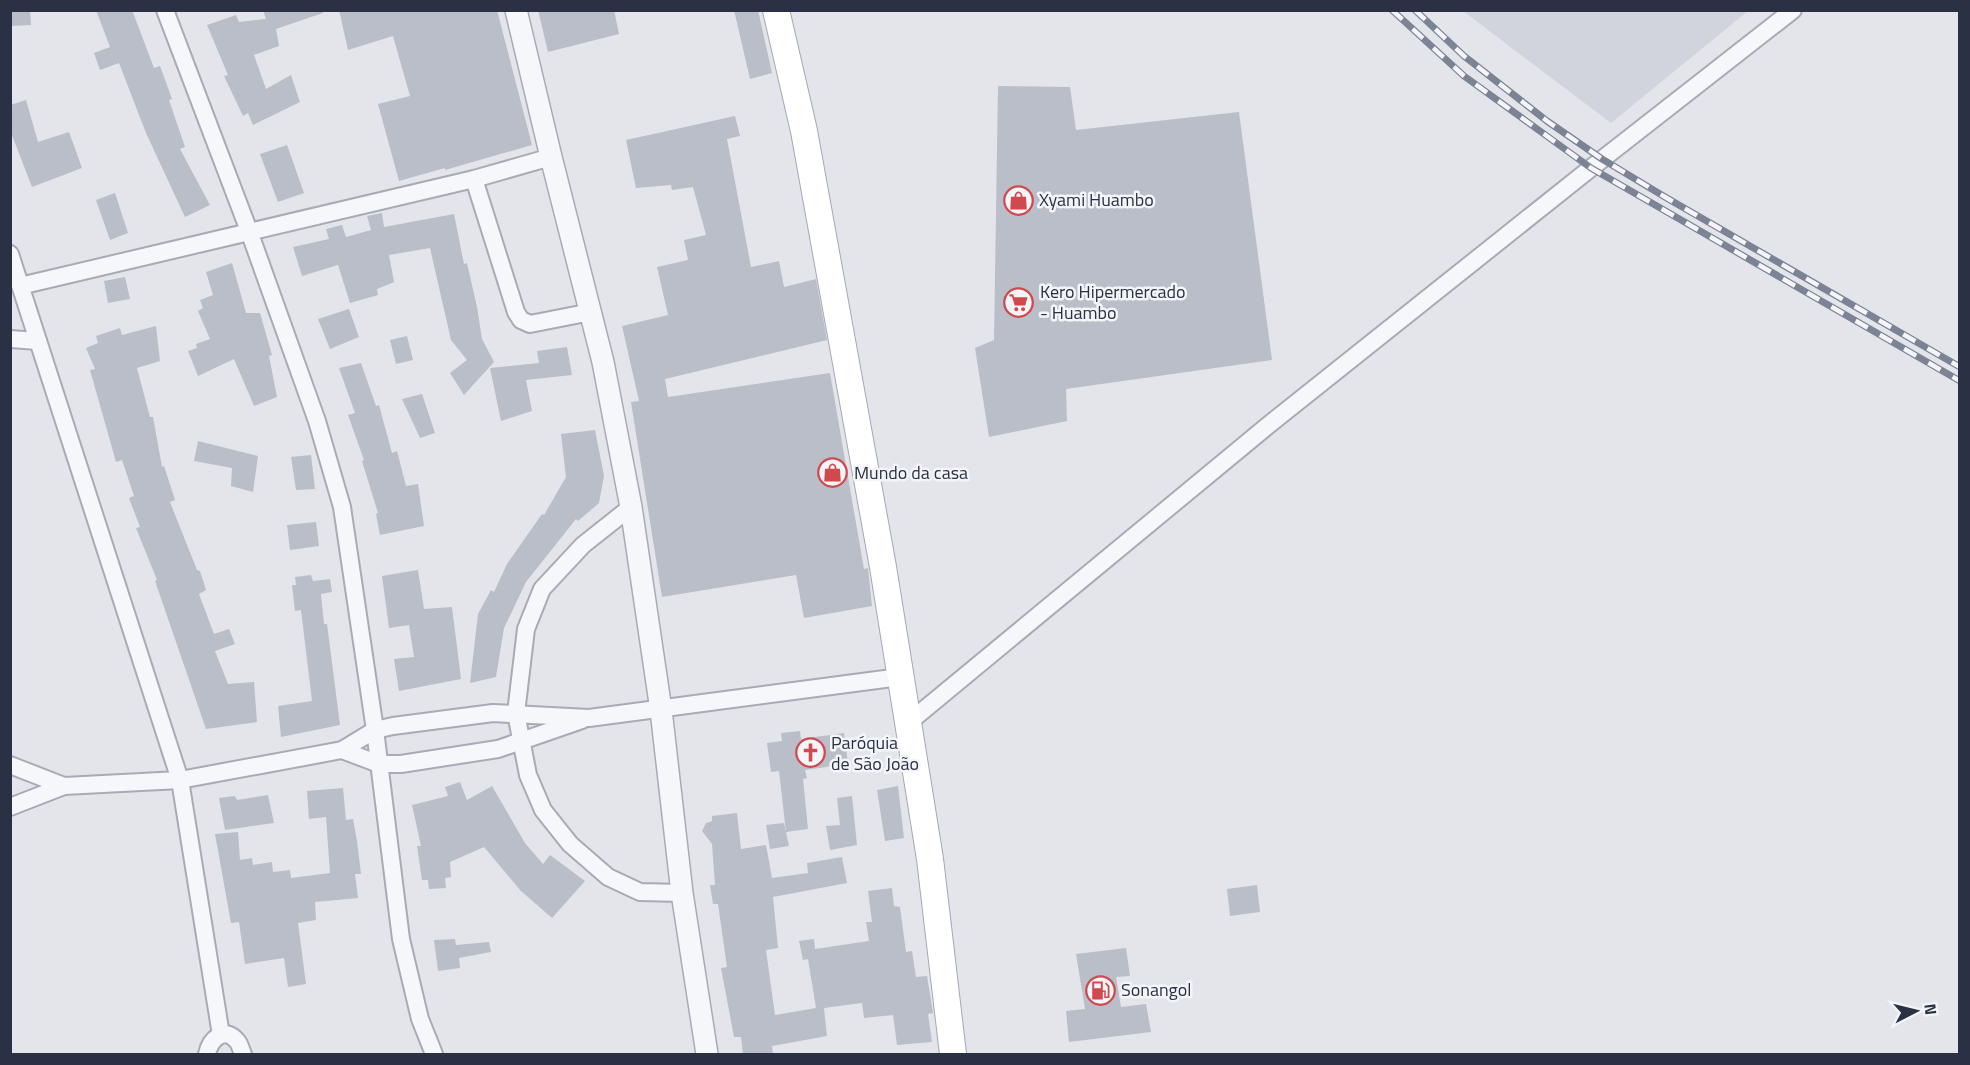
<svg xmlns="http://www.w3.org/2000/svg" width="1970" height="1065" viewBox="0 0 1970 1065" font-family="'Titillium Web',sans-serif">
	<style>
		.built { fill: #d1d4dd }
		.building { fill: #babec9 }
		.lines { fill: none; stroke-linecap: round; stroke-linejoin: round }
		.minor-casing { stroke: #a8abb6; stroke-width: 20 }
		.tertiary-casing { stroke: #a8abb6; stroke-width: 24 }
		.primary-casing { stroke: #a2a8b7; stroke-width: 28 }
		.minor { stroke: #f6f7fa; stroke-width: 16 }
		.tertiary { stroke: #f6f7fa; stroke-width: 21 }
		.primary { stroke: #fff; stroke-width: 26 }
		.rail-casing { stroke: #7c8395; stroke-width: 7 }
		.rail { stroke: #f3f5f9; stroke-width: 4.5; stroke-dasharray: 14; stroke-linecap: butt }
		.labels { text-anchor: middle; stroke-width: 5; stroke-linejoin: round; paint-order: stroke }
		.poi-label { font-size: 18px; fill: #2b3144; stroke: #f3f5f9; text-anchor: start }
	</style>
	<rect width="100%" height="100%" fill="#e3e5eb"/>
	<path class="built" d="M1463,11h285l-137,112z"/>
	<g class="building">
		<path d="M10,10h20l1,15 -21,1z"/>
		<path d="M96,10h36l22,58 6,-2 12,33 -3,1 16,47 -5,2 30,56 -25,12 -39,-84 -27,-70 -19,7 -6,-17 16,-6z"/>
		<path d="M263,10h59l1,3 -47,16 3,17 -25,9 12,34 25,-14 9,27 -47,23 -5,-12 -5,3 -19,-40 4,-1 -21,-50 29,-10 3,7 27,-3z"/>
		<path d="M339,10h158l35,135 -87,25v-2l-46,13 -21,-77 32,-8 -17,-60 -45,14z"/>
		<path d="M538,10h76l5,24 -71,18z"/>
		<path d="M734,10h24l14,63 -22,6z"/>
		<path d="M998,86l72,1 6,43 163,-18 33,248 -206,29 1,32 -78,16 -14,-89 19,-8z"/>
		<path d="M26,100l12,42 31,-10 13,36 -50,19 -22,-57v-25z"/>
		<path d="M735,116l5,20 -13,3 24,128 28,-6 5,26 32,-8 11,61 -162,39 3,18 162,-24 34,196 4,-1 4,38 -68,12 -8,-43 -134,22 -31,-195 8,-1 -17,-75 46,-11 -11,-48 31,-7 -4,-20 22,-5 -13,-48 -21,3 -1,-5 -35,3 -10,-48z"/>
		<path d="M287,145l17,48 -26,9 -18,-48z"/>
		<path d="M115,193l13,40 -18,7 -14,-40z"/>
		<path d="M382,213l2,14 70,-13 10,50 3,-1 10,44 5,32 12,23 -30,33 -14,-22 17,-13 -16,-20 -21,-92 -41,7 5,27 -17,7 1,6 -28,8 -12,-38 -36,11 -9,-29 36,-8 -3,-10 16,-4 4,12 25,-7 -4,-14z"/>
		<path d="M232,263l14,50h14l12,42 -3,1 8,41 -23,9 -20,-47 -36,17 -10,-25 9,-3 -1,-4 14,-5 -12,-28 5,-3 -3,-8 13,-5 -7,-23z"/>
		<path d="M125,277l5,22 -22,4 -4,-22z"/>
		<path d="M349,309l10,28 -29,12 -12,-30z"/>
		<path d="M156,326l4,35 -23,7 13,49h3l9,50 2,-1 11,34 -5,2 27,68 3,1 6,19 -7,4 15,40 15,-5 6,15 -20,7 13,33 26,-2 3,40 -51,7 -51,-148 2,-1 -21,-52 4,-1 -11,-29 5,-2 -12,-36 -6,2 -26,-92 5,-1 -9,-21 12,-5 -2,-7 24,-8 2,7z"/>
		<path d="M407,336l6,24 -17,4 -6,-24z"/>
		<path d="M567,347l5,28 -46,5 6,31 -31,10 -11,-53 49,-5 -2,-12z"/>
		<path d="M361,363l15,43 3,-1 13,48 5,-2 9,35 12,-2 6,42 -44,9 -4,-21 2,-1 -16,-52 2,-1 -16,-45 7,-2 -16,-45z"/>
		<path d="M422,394l13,39 -15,5 -18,-39z"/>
		<path d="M595,430l9,46 -5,27 -21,18 -2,-2 -50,63 -22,46 -8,49 -26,6 8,-69 13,-24 3,2 13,-28 35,-50 2,1 22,-38 -5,-43z"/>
		<path d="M198,441l60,15 -5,36 -22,-6 1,-18 -38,-7z"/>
		<path d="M311,455l4,34 -19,1 -5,-33z"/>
		<path d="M316,522l3,24 -29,4 -3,-25z"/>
		<path d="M418,570l6,39 28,-2 9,72 -62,12 -5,-32 20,-2 -5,-32 -20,3 -7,-52z"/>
		<path d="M311,575l2,6 17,-2 2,13 -11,2 3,30h3l13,101 -59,12 -3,-31 34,-5 -11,-91 -6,1 -3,-26h4l-1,-8z"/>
		<path d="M800,731l1,8 43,-6 4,31 -43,6 2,8 -4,1 5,50 -22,3 -7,-61 -8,1 -4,-29 15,-2 -1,-8z"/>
		<path d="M460,782l7,18 25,-14 33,57 18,21 7,-9 35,26 -33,37 -31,-27 -37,-44 -34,15 1,15 -6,1 1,10 -17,1 -1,-9h-6l-5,-34h4l-9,-41 36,-9 -3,-9z"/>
		<path d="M898,786l6,52 -19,3 -8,-51z"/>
		<path d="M343,788l3,32 7,-1 4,22 4,33h-6l3,24 -43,4 1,18 -18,3 8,61 -18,3 -4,-29 -39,6 -6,-42 -8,1 -16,-89 23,-2 2,28 12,-2 1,7 19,-3 1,10 17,-2 1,8 39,-5 -4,-56 -17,2 -2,-28z"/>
		<path d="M268,795l6,28 -49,7 -6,-32 16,-2 2,4z"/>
		<path d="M852,796l5,49 -27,5 -4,-24 14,-1 -3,-27z"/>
		<path d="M737,813l4,36 25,-4 6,33 36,-5 -1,-10 35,-6 5,26 -74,14 5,51 -12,2 9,65 41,-7 -8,-49 -5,1 -4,-19 15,-2 1,10 54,-8 -3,-19h6l-4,-31 24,-3 2,18 6,1 6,45 6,-1 4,26 11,-1 6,37 -5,1 4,28 -35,3 -4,-30 -29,3 -2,-15 -38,5 3,28 -55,10 1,8h-30l-2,-17h-7l-13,-69 6,-1 -9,-63h-5l-3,-19h5l-3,-41 -10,-13 4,-8 6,-2v-5z"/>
		<path d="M784,823l5,23 -19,3 -4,-24z"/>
		<path d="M1257,885l3,27 -30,4 -3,-27z"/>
		<path d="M455,939l1,6 33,-3 2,10 -32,6 1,10 -22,3 -4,-31z"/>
		<path d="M1126,948l4,28 -14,1 5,30 25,-3 5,28 -82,10 -3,-31 19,-2 -9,-55z"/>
	</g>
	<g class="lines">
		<defs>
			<g id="minor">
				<path d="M165,10l84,221 68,190 25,86 33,223 26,209 19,80 14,35"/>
				<path d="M474,179l42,133 5,8 9,4 61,-12"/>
				<path d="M10,254l170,526 41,255"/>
				<path d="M20,286l454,-107 77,-22"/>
				<path d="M10,339l28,2"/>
				<path d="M631,507l-48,38 -41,44 -16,40 -10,84 12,62 15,35 27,34 38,33 32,15 42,1"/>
				<path d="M908,723l363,-300 320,-255 202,-158"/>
				<path d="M342,750l37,14h22l97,-15 84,-29"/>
				<path d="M10,765l54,21"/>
				<path d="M10,807l54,-21 116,-6 162,-30 33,-20 18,-4 100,-13 96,5 311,-41"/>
				<path d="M207,1054c3,-14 17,-29 30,-13 3,3 4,9 6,13"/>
			</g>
			<path id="tertiary" d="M516,10l35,147 52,205 28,145 30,203 21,183 25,161"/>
			<path id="primary" d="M776,10l28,121 79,436 47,292 23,195"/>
		</defs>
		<use href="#minor" class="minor-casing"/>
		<use href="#tertiary" class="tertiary-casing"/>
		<use href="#primary" class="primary-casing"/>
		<use href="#minor" class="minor"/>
		<use href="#tertiary" class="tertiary"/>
		<use href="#primary" class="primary"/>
		<defs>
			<g id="rail">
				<path d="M1392,10l72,66 127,92 369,213"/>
				<path d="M1415,10l49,46 83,65 55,38 63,38 295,170"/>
			</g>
		</defs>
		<use href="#rail" class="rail-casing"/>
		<use href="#rail" class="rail"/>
	</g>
	<defs>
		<symbol id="shop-ring" viewBox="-11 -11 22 22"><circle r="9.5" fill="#f3f5f9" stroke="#d0494c" stroke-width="1.5"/><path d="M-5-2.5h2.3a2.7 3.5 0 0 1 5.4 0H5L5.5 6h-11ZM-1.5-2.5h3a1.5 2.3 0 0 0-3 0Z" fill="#d0494c"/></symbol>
		<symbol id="supermarket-ring" viewBox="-11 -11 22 22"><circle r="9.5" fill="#f3f5f9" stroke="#d0494c" stroke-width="1.5"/><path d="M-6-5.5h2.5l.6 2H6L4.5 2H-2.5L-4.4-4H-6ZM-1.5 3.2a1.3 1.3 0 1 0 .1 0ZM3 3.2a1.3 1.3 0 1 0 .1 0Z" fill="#d0494c"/></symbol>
		<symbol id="church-ring" viewBox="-11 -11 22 22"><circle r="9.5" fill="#f3f5f9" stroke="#d0494c" stroke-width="1.5"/><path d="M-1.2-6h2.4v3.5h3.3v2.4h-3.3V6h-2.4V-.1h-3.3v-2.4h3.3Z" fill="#d0494c"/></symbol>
		<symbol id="fuel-ring" viewBox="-11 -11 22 22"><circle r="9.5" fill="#f3f5f9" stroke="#d0494c" stroke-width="1.5"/><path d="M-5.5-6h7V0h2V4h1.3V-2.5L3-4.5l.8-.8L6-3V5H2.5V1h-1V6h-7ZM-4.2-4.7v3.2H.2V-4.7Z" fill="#d0494c"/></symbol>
	</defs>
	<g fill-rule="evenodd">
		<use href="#shop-ring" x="1002" y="184" width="33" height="33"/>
		<use href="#supermarket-ring" x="1002" y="286" width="33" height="33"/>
		<use href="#shop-ring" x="816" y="456" width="33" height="33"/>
		<use href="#church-ring" x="794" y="736" width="33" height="33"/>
		<use href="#fuel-ring" x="1084" y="974" width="33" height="33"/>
	</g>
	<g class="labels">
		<g class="poi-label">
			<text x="1039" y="206">Xyami Huambo</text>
			<text x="1040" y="298">Kero Hipermercado<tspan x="1040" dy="21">- Huambo</tspan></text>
			<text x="854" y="479">Mundo da casa</text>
			<text x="831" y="749">Paróquia<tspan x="831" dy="21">de São João</tspan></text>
			<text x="1121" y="996">Sonangol</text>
		</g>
	</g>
	<rect width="1970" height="1065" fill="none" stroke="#2b3144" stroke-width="24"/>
	<g transform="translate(1916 1011) rotate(83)" stroke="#f3f5f9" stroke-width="4.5" paint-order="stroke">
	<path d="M0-4.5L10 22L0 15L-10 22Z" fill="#2b3144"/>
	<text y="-9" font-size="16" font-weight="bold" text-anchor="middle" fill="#2b3144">N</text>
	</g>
</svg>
